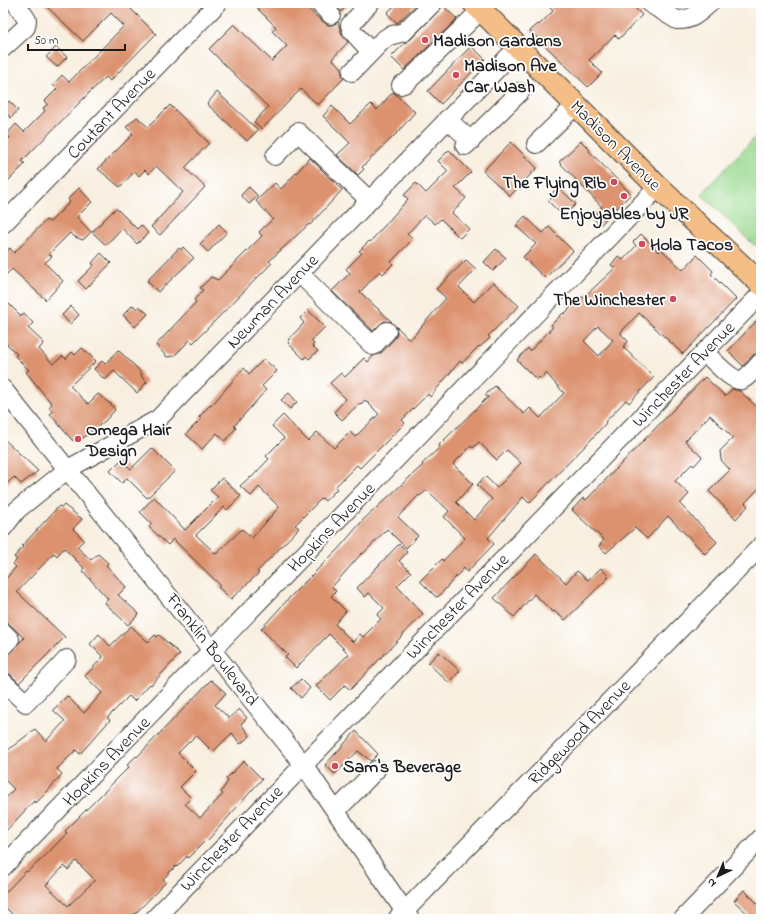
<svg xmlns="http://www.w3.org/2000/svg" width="764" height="922" viewBox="0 0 764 922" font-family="'Indie Flower',sans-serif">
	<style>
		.green { fill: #99d98f; stroke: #5a7a56 }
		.building { fill: #dc926e; fill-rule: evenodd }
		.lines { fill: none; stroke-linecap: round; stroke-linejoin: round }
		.minor-casing { stroke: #3d3c39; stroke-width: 20 }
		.major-casing { stroke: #3d3c39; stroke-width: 24 }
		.minor { stroke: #fff; stroke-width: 18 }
		.major { stroke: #f5be86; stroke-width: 22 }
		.poi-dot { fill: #d1495b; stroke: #fff; stroke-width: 1.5 }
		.labels { text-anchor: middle; stroke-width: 3.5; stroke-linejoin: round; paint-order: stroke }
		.poi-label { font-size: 18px; font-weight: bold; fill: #1c1c1c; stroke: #fff; text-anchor: start }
		.street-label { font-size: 18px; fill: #1c1c1c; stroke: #fff }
	</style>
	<rect width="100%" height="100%" fill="#fff"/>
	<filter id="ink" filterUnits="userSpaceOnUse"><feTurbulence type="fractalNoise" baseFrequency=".025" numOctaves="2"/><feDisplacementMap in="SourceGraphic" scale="8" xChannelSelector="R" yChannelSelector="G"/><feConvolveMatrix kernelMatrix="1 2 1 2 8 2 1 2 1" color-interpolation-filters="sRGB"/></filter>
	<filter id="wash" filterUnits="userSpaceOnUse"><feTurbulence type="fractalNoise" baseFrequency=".012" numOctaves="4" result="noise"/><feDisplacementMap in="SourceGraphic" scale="16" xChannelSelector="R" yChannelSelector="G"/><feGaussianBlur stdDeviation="0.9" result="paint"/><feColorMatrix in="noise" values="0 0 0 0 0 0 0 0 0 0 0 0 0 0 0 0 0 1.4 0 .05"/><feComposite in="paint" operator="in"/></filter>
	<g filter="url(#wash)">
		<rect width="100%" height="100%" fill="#f8efe0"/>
		<path class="green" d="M761,131v109l-6,6 -54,-52z"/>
		<g id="blocks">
			<g class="building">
				<path d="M43,3h82l31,31 -46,47 -4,-4 -16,15 -68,69 3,3 -22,22v-41l7,-7 -3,-4 9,-10 8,8 21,-21 -2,-3 5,-4 -3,-3 12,-12 -4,-4 9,-10 7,7 55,-56 -13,-13 -28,28z"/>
				<path d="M252,3h50l15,14 11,8h5l5,-3 4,13 6,7 -16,17 10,9v6l2,4 -26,27 -17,-16 -39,40 -8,-7 14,-15 -59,-58 25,-25 38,37 15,-15 -15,-15 4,-4z"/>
				<path d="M334,3h16l-9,9z"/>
				<path d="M397,3h21l-21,20 -10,-10z"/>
				<path d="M545,3h85l12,12 -23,24 -4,-4 -26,25 13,13 -14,14 -58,-56 8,-7 1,1 14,-14z"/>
				<path d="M443,6l14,13 -53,51 -13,-13 14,-14 6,-4z"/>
				<path d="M471,46l14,13 -44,45 -13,-13z"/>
				<path d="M56,47l11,10 -10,10 -11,-10z"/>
				<path d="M217,92l41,38 -11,11 -40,-37z"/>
				<path d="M393,92l22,20 -17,20 -36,35 2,2 -6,6 -21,-20 13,-12 -27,-27 9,-10 18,18 21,-20 6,6z"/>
				<path d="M9,101l9,9 -7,8 -8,-8v-2z"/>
				<path d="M170,105l39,38 -24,25 20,19 -45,48 -9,-8 32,-35 -27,-26 -7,8 -4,-4 -6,6 -4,-5 -15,16 -22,-18 35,-35 -7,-7 11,-10 11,10z"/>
				<path d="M581,141l9,9 -1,1 42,43 -31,31 -8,-8 10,-10 -43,-45z"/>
				<path d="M511,142l26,26 -27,28 -27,-25z"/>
				<path d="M449,150l22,22 -16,16 11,10 -14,15 17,16 -9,9 -19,-19 -6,5 -10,-9 -18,19 6,5 -22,23 2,2 -10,10 -3,-3 -20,21 32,30 -8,-1 -11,10 -41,-40 18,-18 -4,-4 16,-16 -3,-2 10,-10 1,1 38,-43 -4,-4 12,-12 10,10 22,-22 -10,-10z"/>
				<path d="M310,158l32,32 -32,35 -1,-1 -40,37 3,2 -79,80 -3,-3 -16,16 -7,1 -11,-12 40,-43 -2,-2 9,-10 -3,-2 11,-11 7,3 44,-44 -3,-4 14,-13 -17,-18 19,-18 6,6z"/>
				<path d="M249,187l9,9 -9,8 -8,-9z"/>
				<path d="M558,187l18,17 -8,8 -3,-4 -5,5 -12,-12 5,-4 -2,-2z"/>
				<path d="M79,188l13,14 -15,15 14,15 -8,8 -8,-3 -5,-4 -21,21 3,2 -7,7 18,18 -17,19 -34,-31 -9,9v-23l7,-7 4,5 32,-33 4,2 20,-20 -2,-3z"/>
				<path d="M116,208l21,21 4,-4 7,8 -11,11 -15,-16 -16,17 -14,-13z"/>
				<path d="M525,216l18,17 6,-6 24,24 -28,27 -22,-21 13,-13 -20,-18z"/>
				<path d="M219,224l8,8 -19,20 -8,-8z"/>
				<path d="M641,234l18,18 2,-3 22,21 14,-15 16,16 -2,3 25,25 -53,55 -44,-41 -18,19v2l7,7 -5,6 31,30 -25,26 -3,-3 -21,22 1,1 -16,18 -61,62 -6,-6 -35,41 6,6 -27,28 -3,-4 -25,28 -3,1 -16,-16 22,-22 1,2 22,-23 -21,-21 5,-6 -22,-21 -7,6 -1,-1 -21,22 20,19 -12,12 -19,-19 -24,25 -1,-1 -30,34 4,4 -5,5 15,15 -11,13 18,18 7,-8 3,3 18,-18 -4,-4 7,-7 -15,-15 -4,4 -8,-9 42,-44 8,8 -8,9 12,11 -14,14 26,28 -73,76 -5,-5 -15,15 -14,-14 33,-32 -20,-20 -33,34 -11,-11 3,-2 -27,-26 29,-32 49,-49 25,-29 59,-54 -1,-1 18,-17 -1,-2 49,-48 -3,-2 10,-9 29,28 6,-6 10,10 24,-25 -18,-20 -5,6 -2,-2 -2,3 -20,-20 11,-12 2,3 23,-24 -2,-2 12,-12 1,1 17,-17 2,1 32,-30 -4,-3 7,-9 5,4 13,-14 -3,-4zM598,326l15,14 -14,16 -15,-15zM479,442l18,18 10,-10 14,13 -24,25 -12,-12 -8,9 15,14 -18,21 -18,-18 17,-18 -20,-20 18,-18 2,2z"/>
				<path d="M183,247l11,11 -36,34 -11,-11 32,-33 2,2z"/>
				<path d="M496,249l10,9 -13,13 -9,-9z"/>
				<path d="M101,253l10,10 -25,26 -8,-8 16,-16 -2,-2z"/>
				<path d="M466,260l10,9 -17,18 15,15 19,-20 26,24 -31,30 2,2 -10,9 -1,-1 -17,17 -2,-2 -30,36 -2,-3 -26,26 3,3 -45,45 -3,-3 -22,22 2,2 -12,12 -3,-3 -27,27 4,3 -42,44 2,1 -28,26 -13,-12 2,-2 -47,-46 -5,6 -19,-18 3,-3 -12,-12 14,-15 31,33 33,-33 -8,-7 12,-12 19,18 -14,14 -3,-3 -28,28 20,19 26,-25 10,9 27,-31 -20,-20 -8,9 -11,-10 10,-9 1,1 18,-19 -3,-3 18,-18 -12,-12 11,-11 25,26 9,-9 17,16 16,-16 5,5 24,-23 -14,-14 -4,4 -1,-1 -18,17 -8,-8 12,-13 -16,-16 11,-10 4,4 19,-19 4,4 5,-6 8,-3 14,-15 2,-5 -1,-7 14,14 36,-42 -10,-9z"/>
				<path d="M3,298l18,18 3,-3 9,10 -5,5 16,15 -5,6 14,15 10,-8 3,3 6,-7 3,3 7,-7 14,13 -26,25 18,18 10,-10 11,9 2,1 4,6 -10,11 -26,20 -7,-1 -22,-26 3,-2 -4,-5 3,-3 -26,-32 3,-2 -14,-14 2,-2 -14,-14z"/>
				<path d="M133,305l4,4 2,-3 9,8 -13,13 -12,-12z"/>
				<path d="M71,306l8,9 -9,9 -8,-9z"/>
				<path d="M308,310l17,17 -14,14 3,3 -2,2 6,5 -9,8 -3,-3 -2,3 -16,-16 2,-2 -2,-1 16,-17 -4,-5z"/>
				<path d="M761,316v36l-8,3 -10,11 -15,-15z"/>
				<path d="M118,350l18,17 6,7 -1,2 6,6 -10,11 -23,-22 -9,9 -11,-11 8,-8 3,3z"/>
				<path d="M264,359l13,12 -15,15 4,4 -32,36 2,2 -11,13 -8,-8 -15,16 -16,-15 15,-15 -2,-2 11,-12 1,1 33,-38 5,6z"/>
				<path d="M705,377l20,19 7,-7 8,2 21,20v75l-16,17 3,3 -12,13 -27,-28 21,-21 -9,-10 -1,-9 13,-13 -23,-23 -25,26 17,16 -8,9 -2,-2 -17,17 14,13 -9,10 37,38 -12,12 -37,-38 -21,23 -12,-11 -29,25 -7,-7 5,-6 -32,-30 11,-12 3,2z"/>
				<path d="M289,393l8,9 -7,7 -9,-9z"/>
				<path d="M3,438l35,33 -17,13 -7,-7 -11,11z"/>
				<path d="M152,448l23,23 -28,27 -20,-20 -5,5 -12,-12 11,-11 10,9z"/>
				<path d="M64,505l18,14 -9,10 11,11 -7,7 14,13 7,-6 10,9 -2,2 20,22 -8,8 21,19 -11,11 -23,-22 3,-4 -26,-29 2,-2 -20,-20 -7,8 -3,-3 -37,39 48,45 -46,46 -9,-9 -7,-2v-13l21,-21 -21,-20v-36l13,-15 -3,-3 4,-4 -3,-3 9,-10 -1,-1 37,-40 3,1z"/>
				<path d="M536,554l30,29 11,-12 11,9 13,-12 8,9 -44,43 -11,-9 -1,1 -19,-18 -20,23 -20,-19z"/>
				<path d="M131,626l17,16 7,-7 2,2 2,-2 21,19 -29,31 -1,-1 -16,17 -5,-5 -22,22 3,2 -30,34 -4,-4 -19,19 5,5 -16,19 -10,10 -2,-2 -31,33v-33l11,-12 -11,-11v-24l32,-25 11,12 19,-20 -12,-11 14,-14 17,17 18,-20 -17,-17 18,-19 -13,-13 9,-10 11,12z"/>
				<path d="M439,652l21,19 -11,12 -21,-20z"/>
				<path d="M301,679l9,9 -9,10 -10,-10z"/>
				<path d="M211,680l15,13 -11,12 14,13 10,-9 8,9 -6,6 9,12 -10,8 -8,-11 -19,19 -17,-17 -18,18 18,18 -16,16 11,11 -6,6 15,14 23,-24 -2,-2 7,-11 -2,-2 18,-18 18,18 -55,62 -1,-1 -18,18 -1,-2 -10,11 -1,-1 -13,13 3,3 -36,37h-113l-14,-14v-10l23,-24 1,1 17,-15 23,-24 -2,-2 64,-64 -2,-2 9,-9 1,1zM76,861l18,18v2l-26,25 -22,-21 18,-19 4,4z"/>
				<path d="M356,731l22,23 -7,7 -13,-10 -23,23 -10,-9z"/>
				<path d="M744,890l17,17v9l-3,3h-5l-19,-18z"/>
			</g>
		</g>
	</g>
	<g filter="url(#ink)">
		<use href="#blocks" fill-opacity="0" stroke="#3d3c39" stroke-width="1"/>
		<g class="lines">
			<defs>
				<g id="minor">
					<path d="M319,3l12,12"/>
					<path d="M370,3l-20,22 2,6 19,21"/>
					<path d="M649,3l28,17c15,1 23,-8 33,-17"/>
					<path d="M3,48l23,-21 1,-7 -11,-17"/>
					<path d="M352,72l31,-32 6,-4 15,-4 29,-29"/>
					<path d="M401,85l5,-2 75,-73"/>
					<path d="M447,119l24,22"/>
					<path d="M536,144l40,-39"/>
					<path d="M465,146l55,-54"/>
					<path d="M275,156l23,-24 71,68"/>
					<path d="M3,224l215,-221"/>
					<path d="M299,273l74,73 14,-15"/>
					<path d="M704,352c7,6 30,32 38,28 7,-4 14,-12 19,-18"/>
					<path d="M3,389l300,375 107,155"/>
					<path d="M3,528l14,-18 51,-41 90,-50 360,-372"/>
					<path d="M3,632l7,7 -7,7"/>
					<path d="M3,682l23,21 41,-44"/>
					<path d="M336,811l40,-41"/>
					<path d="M3,867l655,-680"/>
					<path d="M154,919l607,-625"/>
					<path d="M397,919l364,-373"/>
					<path d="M683,919l78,-81"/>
				</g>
				<path id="major" d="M474,3l184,184 103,97"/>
			</defs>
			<use href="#minor" class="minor-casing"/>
			<use href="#major" class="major-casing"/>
			<use href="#minor" class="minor"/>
			<use href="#major" class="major"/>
		</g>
	</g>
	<g class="poi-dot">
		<circle cx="425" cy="40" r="4"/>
		<circle cx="456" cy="75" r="4"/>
		<circle cx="614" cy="182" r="4"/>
		<circle cx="624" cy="196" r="4"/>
		<circle cx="642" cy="244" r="4"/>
		<circle cx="673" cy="299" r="4"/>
		<circle cx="78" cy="439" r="4"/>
		<circle cx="335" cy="766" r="4"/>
	</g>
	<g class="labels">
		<g class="poi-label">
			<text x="433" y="46">Madison Gardens</text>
			<text x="464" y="71">Madison Ave<tspan x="464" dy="21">Car Wash</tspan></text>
			<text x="606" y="188" text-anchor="end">The Flying Rib</text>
			<text x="624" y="219" text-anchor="middle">Enjoyables by JR</text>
			<text x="650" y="250">Hola Tacos</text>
			<text x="665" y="305" text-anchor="end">The Winchester</text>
			<text x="86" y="435">Omega Hair<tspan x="86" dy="21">Design</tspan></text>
			<text x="343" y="772">Sam's Beverage</text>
		</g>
		<g class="street-label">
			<text transform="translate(111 113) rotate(-46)" y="6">Coutant Avenue</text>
			<text transform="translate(616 145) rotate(45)" y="6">Madison Avenue</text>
			<text transform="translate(272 301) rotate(-46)" y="6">Newman Avenue</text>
			<text transform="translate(683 374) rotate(-46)" y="6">Winchester Avenue</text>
			<text transform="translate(331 527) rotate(-46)" y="6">Hopkins Avenue</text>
			<text transform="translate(457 606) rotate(-46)" y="6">Winchester Avenue</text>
			<text transform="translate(213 649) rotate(52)" y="6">Franklin Boulevard</text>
			<text transform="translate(579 732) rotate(-46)" y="6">Ridgewood Avenue</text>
			<text transform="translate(106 761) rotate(-46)" y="6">Hopkins Avenue</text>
			<text transform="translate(231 838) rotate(-46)" y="6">Winchester Avenue</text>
		</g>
	</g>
	<rect width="764" height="922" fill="none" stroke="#fff" stroke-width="16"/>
	<g transform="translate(718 876) rotate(224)" stroke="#ffffff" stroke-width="3" paint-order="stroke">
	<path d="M0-3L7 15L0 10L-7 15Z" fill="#1c1c1c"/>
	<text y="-6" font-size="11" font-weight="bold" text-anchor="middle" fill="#1c1c1c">N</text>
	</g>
	<path d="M28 44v6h97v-6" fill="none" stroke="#1c1c1c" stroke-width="2"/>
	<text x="34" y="44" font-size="12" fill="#1c1c1c" stroke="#ffffff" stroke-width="3" paint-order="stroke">50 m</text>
</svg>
